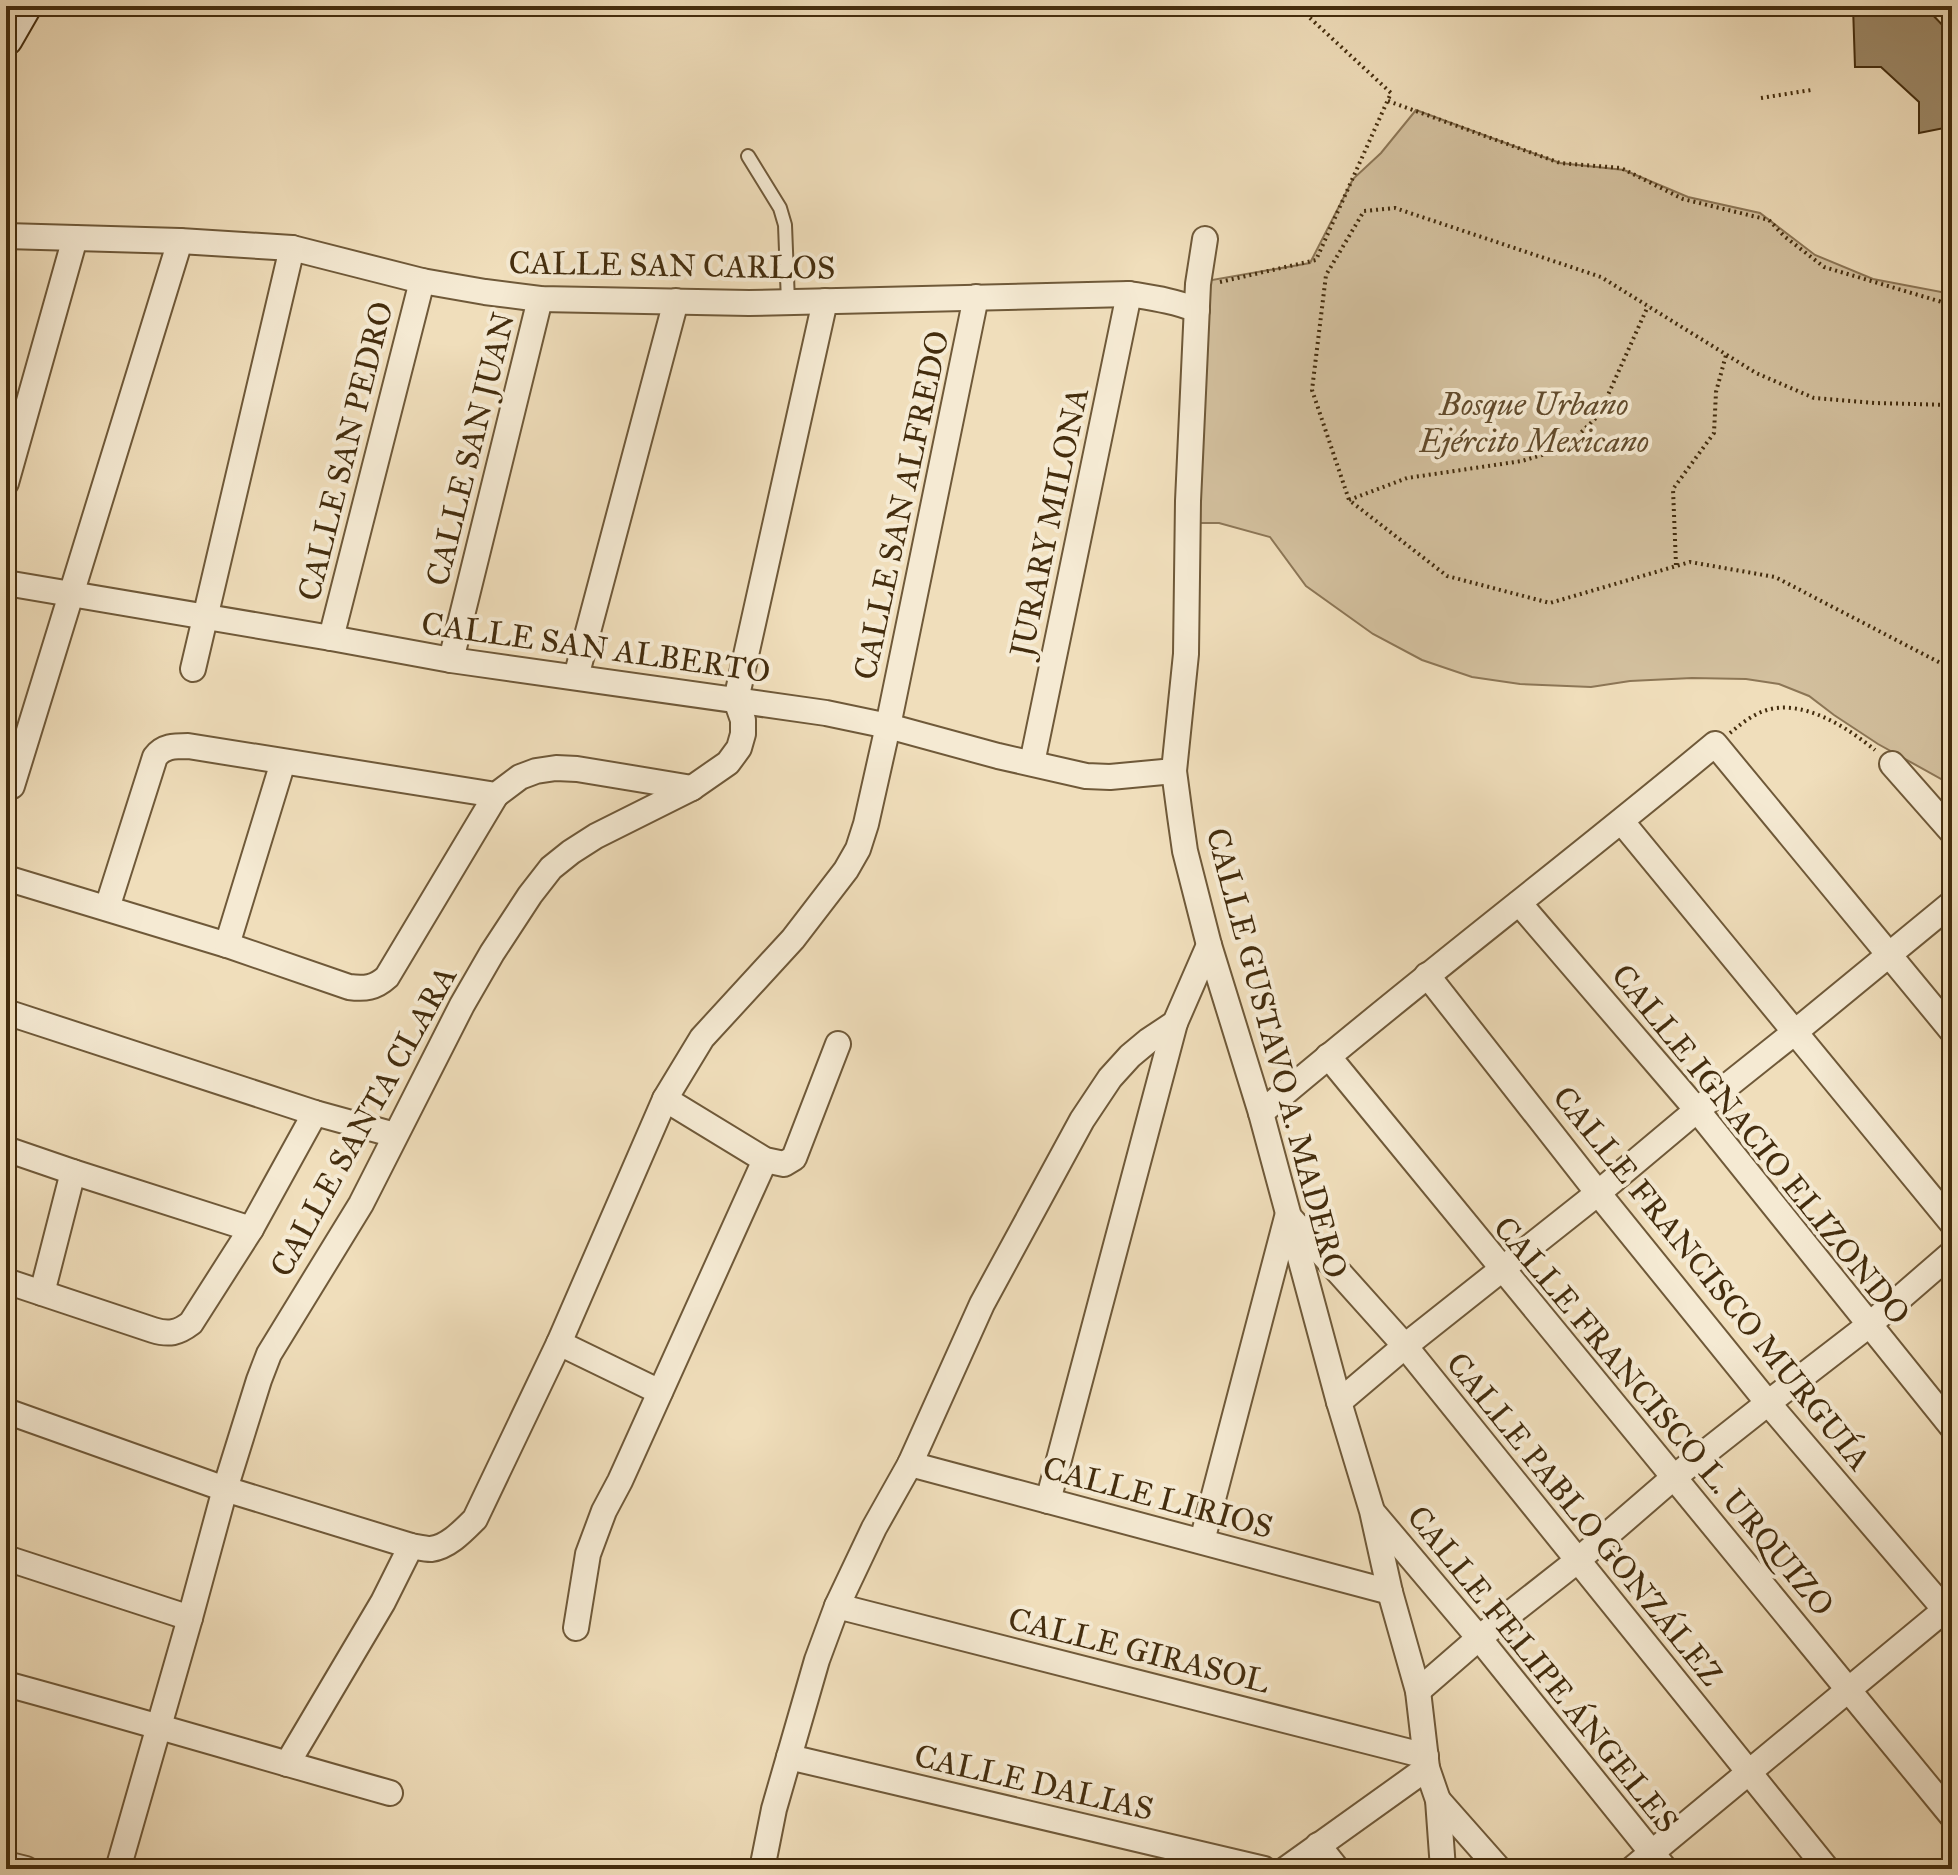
<svg xmlns="http://www.w3.org/2000/svg" width="1958" height="1875" viewBox="0 0 1958 1875" font-family="'IM FELL Great Primer',serif">
	<style>
		.green { fill: #d3c09e; stroke: #8c7656; stroke-width: 2 }
		.building { fill: #9d8968; stroke: #442d0e; stroke-width: 2 }
		.lines { fill: none; stroke-linecap: round; stroke-linejoin: round }
		.lane-casing { stroke: #6f5939; stroke-width: 16 }
		.street-casing { stroke: #6f5939; stroke-width: 28 }
		.secondary-casing { stroke: #442d0e; stroke-width: 36 }
		.path { stroke: #442d0e; stroke-width: 4; stroke-dasharray: 2 4; stroke-linecap: butt }
		.lane { stroke: #f5ead3; stroke-width: 12 }
		.street { stroke: #f5ead3; stroke-width: 24 }
		.secondary { stroke: #f5ead3; stroke-width: 32 }
		.labels { text-anchor: middle; stroke-width: 8; stroke-linejoin: round; paint-order: stroke }
		.street-label { font-size: 32px; fill: #442d0e; stroke: #f5ead3 }
		.park-label { font-size: 32px; font-style: italic; fill: #614a2b; stroke: #f5ead3 }
	</style>
	<rect width="100%" height="100%" fill="#f0debb"/>
	<filter id="stains"><feTurbulence type="fractalNoise" baseFrequency=".0025" numOctaves="4"/><feColorMatrix values="0 0 0 0 .2 0 0 0 0 .09 0 0 0 0 .02 0 0 0 .5 -.17"/></filter>
	<radialGradient id="worn" r=".72"><stop offset=".6" stop-color="#630" stop-opacity="0"/><stop offset="1" stop-color="#630" stop-opacity=".3"/></radialGradient>
	<path class="green" d="M1416,110l144,53 64,7 64,27 72,16 55,42 58,24 79,15v491l-74,-41 -44,-29 -25,-19 -30,-12 -33,-5 -54,-1 -62,3 -39,6 -71,-3 -48,-7 -50,-17 -49,-26 -67,-48 -36,-49 -51,-14h-26l-4,-239 121,-21 43,-84 28,-26z"/>
	<path class="building" d="M1853,6h76v5l19,20 4,-5v104l-3,-3 -30,6v-31l-38,-35h-26z"/>
	<g class="lines">
		<defs>
			<path id="lane" d="M748,156l32,52 5,17 3,77"/>
			<g id="street">
				<path d="M6,236l174,5 112,7 130,33 63,11 55,7 209,4 380,-9c24,4 46,7 68,16"/>
				<path d="M1205,239l-7,45 -10,217 -2,153 -12,117 6,45 5,35 24,94 52,168 78,289 33,109 18,81 28,99 9,77 11,32 5,69"/>
				<path d="M6,483l69,-245"/>
				<path d="M6,583l325,55 120,22 375,53 62,13 110,30 88,20 24,1 64,-6"/>
				<path d="M331,638l91,-357"/>
				<path d="M451,660l89,-361"/>
				<path d="M193,669l99,-421"/>
				<path d="M576,677l100,-376"/>
				<path d="M1032,763l97,-469"/>
				<path d="M1892,764l60,68"/>
				<path d="M12,786l168,-545"/>
				<path d="M1622,822l330,401"/>
				<path d="M6,878l221,67 122,42c16,2 26,1 38,-10l109,-182"/>
				<path d="M1519,903l178,207 255,317"/>
				<path d="M107,908l48,-151c8,-11 19,-11 33,-11l308,49 24,-18 16,-6 20,-3 21,1 115,19"/>
				<path d="M227,945l56,-183"/>
				<path d="M1427,975l171,218 170,210 184,215"/>
				<path d="M6,1012l309,101 80,22"/>
				<path d="M1328,1056l624,760"/>
				<path d="M665,1099l100,61 19,4 10,-6 44,-114"/>
				<path d="M1261,1113c149,-127 304,-244 454,-369l237,287"/>
				<path d="M6,1149l67,23 178,57"/>
				<path d="M1292,1220l113,126 422,523"/>
				<path d="M6,1281l147,49c16,5 25,3 38,-7l60,-94 64,-116"/>
				<path d="M42,1293l31,-121"/>
				<path d="M559,1343l101,49"/>
				<path d="M1339,1402l66,-56 193,-153 99,-83 98,-78 157,-129"/>
				<path d="M6,1411l219,78 186,57c6,1 14,3 20,3 17,-2 32,-18 44,-30l84,-176 106,-244 37,-61 91,-99 53,-69 12,-21 8,-25 22,-98 88,-429"/>
				<path d="M910,1464l480,128"/>
				<path d="M1048,1501l127,-478"/>
				<path d="M1375,1515l104,123 186,231"/>
				<path d="M1202,1541l85,-324"/>
				<path d="M6,1558l184,60"/>
				<path d="M837,1606l589,150"/>
				<path d="M576,1628l12,-74 16,-43 16,-30 145,-321"/>
				<path d="M6,1684c129,35 256,73 384,109"/>
				<path d="M1418,1691l61,-53 98,-77 96,-83 95,-75 101,-78 83,-72"/>
				<path d="M789,1757l475,112"/>
				<path d="M287,1764l96,-162 28,-56"/>
				<path d="M1438,1800l61,69"/>
				<path d="M1318,1845l19,24"/>
				<path d="M6,1864l20,5"/>
				<path d="M118,1869l72,-251 35,-129 34,-109 10,-26 92,-150 101,-199 30,-52 38,-58 21,-27 20,-16 25,-16 96,-48 36,-25 11,-15 4,-14v-14l-7,-20 89,-399"/>
				<path d="M762,1869l12,-60 15,-52 28,-97 20,-54 37,-78 36,-64 72,-160 100,-184 28,-42 20,-22 18,-15 27,-18 34,-78"/>
				<path d="M1286,1869l141,-101"/>
				<path d="M1632,1869l320,-265"/>
			</g>
			<path id="secondary" d="M6,39l19,-33"/>
		</defs>
		<use href="#lane" class="lane-casing"/>
		<use href="#street" class="street-casing"/>
		<use href="#secondary" class="secondary-casing"/>
		<g class="path">
			<path d="M1761,98l50,-8"/>
			<path d="M1388,101l172,62 61,5 62,31 86,21 15,16 40,31 128,38"/>
			<path d="M1220,282l96,-22 75,-167 -94,-87"/>
			<path d="M1952,405l-77,-2 -61,-5 -58,-25 -155,-96 -206,-69 -31,3 -38,64 -14,115 37,110 98,76 103,27 140,-41 85,15 177,92"/>
			<path d="M1349,500l58,-22 115,-17 43,-13 34,-33 49,-109"/>
			<path d="M1676,565l-3,-76 41,-56 2,-41 10,-37"/>
			<path d="M1730,733c11,-9 23,-19 37,-23 37,-11 81,18 108,40"/>
		</g>
		<use href="#lane" class="lane"/>
		<use href="#street" class="street"/>
		<use href="#secondary" class="secondary"/>
	</g>
	<g class="labels">
		<g class="street-label">
			<text transform="translate(672 265) rotate(1)" y="11">CALLE SAN CARLOS</text>
			<text transform="translate(470 449) rotate(-76)" y="11">CALLE SAN JUAN</text>
			<text transform="translate(345 451) rotate(-76)" y="11">CALLE SAN PEDRO</text>
			<text transform="translate(901 505) rotate(-78)" y="11">CALLE SAN ALFREDO</text>
			<text transform="translate(1049 522) rotate(-78)" y="11">JURARY MILONA</text>
			<text transform="translate(596 647) rotate(8)" y="11">CALLE SAN ALBERTO</text>
			<text transform="translate(1277 1053) rotate(75)" y="11">CALLE GUSTAVO A. MADERO</text>
			<text transform="translate(363 1121) rotate(-61)" y="11">CALLE SANTA CLARA</text>
			<text transform="translate(1761 1144) rotate(51)" y="11">CALLE IGNACIO ELIZONDO</text>
			<text transform="translate(1712 1278) rotate(51)" y="11">CALLE FRANCISCO MURGUÍA</text>
			<text transform="translate(1664 1416) rotate(50)" y="11">CALLE FRANCISCO L. URQUIZO</text>
			<text transform="translate(1158 1497) rotate(15)" y="11">CALLE LIRIOS</text>
			<text transform="translate(1585 1519) rotate(51)" y="11">CALLE PABLO GONZÁLEZ</text>
			<text transform="translate(1139 1650) rotate(14)" y="11">CALLE GIRASOL</text>
			<text transform="translate(1543 1669) rotate(51)" y="11">CALLE FELIPE ÁNGELES</text>
			<text transform="translate(1034 1782) rotate(13)" y="11">CALLE DALIAS</text>
		</g>
		<g class="park-label">
			<text x="1534" y="415">Bosque Urbano<tspan x="1534" dy="37">Ejército Mexicano</tspan></text>
		</g>
	</g>
	<rect width="1958" height="1875" fill="none" stroke="#f0debb" stroke-width="32"/>
	<rect x="8" y="8" width="1942" height="1859" fill="none" stroke="#442d0e" stroke-width="4"/>
	<rect x="16" y="16" width="1926" height="1843" fill="none" stroke="#442d0e" stroke-width="2"/>
	<rect width="100%" height="100%" filter="url(#stains)"/>
	<rect width="100%" height="100%" fill="url(#worn)"/>
</svg>
